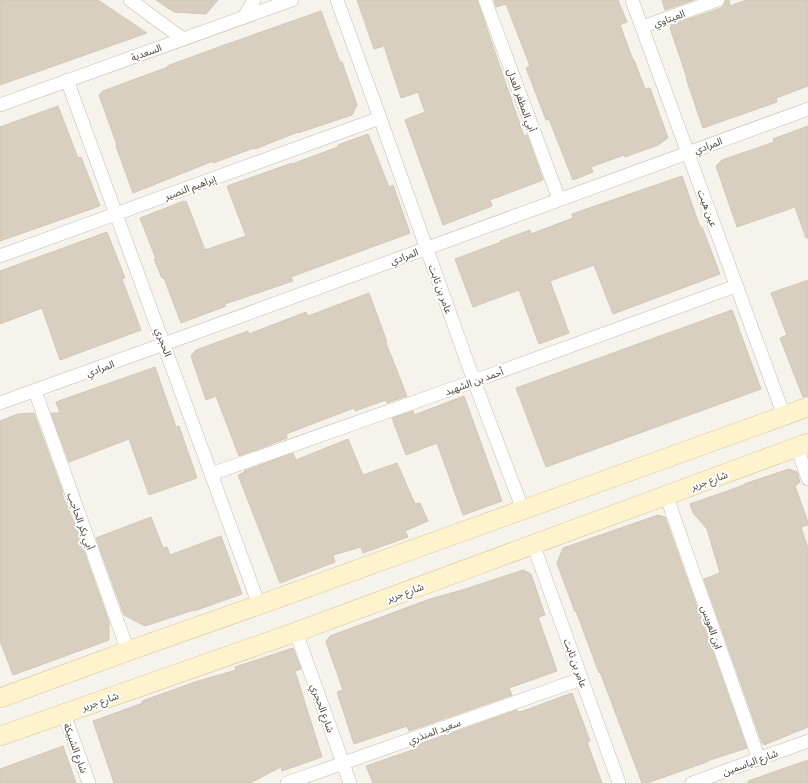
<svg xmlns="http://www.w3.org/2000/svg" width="808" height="783" viewBox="0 0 808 783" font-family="Ubuntu,'Noto Sans Arabic',sans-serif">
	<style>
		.building { fill: #d8cfc1; stroke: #d3c7b4 }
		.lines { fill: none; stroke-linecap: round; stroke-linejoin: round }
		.minor-casing { stroke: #c2bbae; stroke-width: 14 }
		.secondary-casing { stroke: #d6c79b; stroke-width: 20 }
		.minor { stroke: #fff; stroke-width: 13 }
		.secondary { stroke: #fff3cd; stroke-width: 19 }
		.labels { text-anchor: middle; stroke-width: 4; stroke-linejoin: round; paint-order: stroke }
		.street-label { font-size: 10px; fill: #4b4439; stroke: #fff }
	</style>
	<rect width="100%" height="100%" fill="#f6f3ec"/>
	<g class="building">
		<path d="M0,0h98l49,33 -147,52z"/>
		<path d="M156,0h62l-12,14 -32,-2z"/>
		<path d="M357,0h120l47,136 3,-1 16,45 -53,20 2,6 -49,19 -38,-105 20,-8 -7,-20 -17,6 -17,-52 -10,3z"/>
		<path d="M494,0h124l9,22 -7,3 13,35h1l11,29 5,-1 18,50 -10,7 -33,12 -1,-2 -33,12 2,5 -20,8 -24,-61 -3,1 -20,-52 4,-2 -24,-62 -10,3z"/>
		<path d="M662,0h32l-29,10z"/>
		<path d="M726,0h3l1,6 16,-6h62v86l-32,12 1,4 -74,26 -17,-50h1l-17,-50 1,-1v-2l50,-17 3,-3z"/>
		<path d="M321,11l19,51h2l15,43 -5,10 -54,18v-1l-43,17 -1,-1 -41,15v-2l-80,32 -17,-47 1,-1 -18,-50 4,-4 65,-24 -1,-1 49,-18z"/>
		<path d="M58,106l20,52 3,-1 19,49 -100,35v-114z"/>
		<path d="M808,126v112h-2l-11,-31 -58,20 -21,-61 6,-6 52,-18 -1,-3z"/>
		<path d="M368,134l21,53 4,-2 17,48 -119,44 2,4 -68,23 1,2 -45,17 -17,-45h-2l-8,-19h2l-16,-41 44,-17v1l2,-1 19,49 41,-14 -19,-50 65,-23v1l46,-17v-2z"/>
		<path d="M682,176l18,51h2l18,47 -107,40 -19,-49 -44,16 19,52 -30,11 -20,-54 -46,17 -18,-48 46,-17 -1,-1 30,-11 1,4 42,-16 -1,-4z"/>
		<path d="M107,232l18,46 -3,1 19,51 -81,30 -18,-52 -42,16v-53z"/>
		<path d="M808,280v116l-5,1 -23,-59 7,-3 -16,-42z"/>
		<path d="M369,293l18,49 -1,1 21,53 -20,7 -1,-3 -31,11 -1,-3 -68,26 1,4 -48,18 -23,-60 -10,4 -15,-44 5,-6 52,-19 1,3 57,-22 2,4z"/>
		<path d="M732,310l29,79 -215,78 -30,-79z"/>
		<path d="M155,367l21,60 3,-1 18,52 -48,17 -20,-56 -60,23 -18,-49h9l-4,-11z"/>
		<path d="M464,396l38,105 -39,14 -26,-72 -31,12 -14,-37 21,-7 1,4z"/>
		<path d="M34,413l29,80h-1l13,33 34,96v18l-96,35 -13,-34v-220l18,-7z"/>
		<path d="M348,439l15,36 34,-12 18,41 5,-1 8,18 -23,10 3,6 -45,16 -2,-6 -28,8 2,7 -55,21 -42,-108 7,-3 -1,-1 49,-18 3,7z"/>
		<path d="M789,469l8,3 3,10 -5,4 13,36v3l-7,2 7,21v179l-44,18 -1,-3 -1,1 -58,-164 16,-6 -13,-44 -14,-16 -3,-9 54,-19v-1z"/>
		<path d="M658,515l7,2 82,231 -40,13v1l-60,21h-5l-42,-111 -1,1 -23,-62 -1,1 -18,-49 6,-15z"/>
		<path d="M151,517l12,31 4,-1 3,8 51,-19 21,58 -48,17v-1l-49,16 -21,-11 -28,-77z"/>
		<path d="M523,570l8,4 14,41 -7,2 19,54 -48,17 3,7 -103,36 -2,-5 -53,18 -17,-52 6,-2 -17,-48 4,-6 100,-37 32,-9z"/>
		<path d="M293,648l8,21 -6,2 27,86 -40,14 -1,-4 -31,16h-136l-21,-62 50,-18 -1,-2 53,-19 41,-12 -1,-3z"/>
		<path d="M572,693l18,48 -3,1 15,41h-229l-7,-17 49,-17v-3l102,-36 1,2 5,-1z"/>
		<path d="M63,746l13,37h-76v-14z"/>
		<path d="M808,760v23h-60v-2z"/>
	</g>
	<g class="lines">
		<defs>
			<g id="minor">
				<path d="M130,0l53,39"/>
				<path d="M337,0l43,118 94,263 49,129"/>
				<path d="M485,0l74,199"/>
				<path d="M632,0l152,416"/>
				<path d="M244,17l10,-17"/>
				<path d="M642,27l76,-27"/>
				<path d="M67,80l192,525"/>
				<path d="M0,105l292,-105"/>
				<path d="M0,256l380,-138"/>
				<path d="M35,391l93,260"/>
				<path d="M0,403c270,-96 538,-197 808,-294"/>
				<path d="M797,447l11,32"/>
				<path d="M211,474l263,-93 262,-95"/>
				<path d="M666,495l93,264"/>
				<path d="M533,544l86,239"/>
				<path d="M296,632l54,151"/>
				<path d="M64,714l25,69"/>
				<path d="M287,783l294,-104"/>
				<path d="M692,783l116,-42"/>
			</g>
			<g id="secondary">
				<path d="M0,698l128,-47 131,-46 549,-198"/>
				<path d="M0,736l296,-104 512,-189"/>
			</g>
		</defs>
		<use href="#minor" class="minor-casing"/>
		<use href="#secondary" class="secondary-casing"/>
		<use href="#minor" class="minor"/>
		<use href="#secondary" class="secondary"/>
	</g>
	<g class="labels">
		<g class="street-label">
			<text transform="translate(669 18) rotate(-20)" y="4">العيتاوي</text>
			<text transform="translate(146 52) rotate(-20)" y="4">السعدية</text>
			<text transform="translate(522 100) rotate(70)" y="4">أبي المظفر العدل</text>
			<text transform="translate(708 145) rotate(-20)" y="4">المرادي</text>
			<text transform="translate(190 187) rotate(-20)" y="4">إبراهيم النصير</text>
			<text transform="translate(708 208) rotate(70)" y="4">عين هيت</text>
			<text transform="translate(404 256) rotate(-20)" y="4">المرادي</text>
			<text transform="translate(441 289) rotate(70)" y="4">عامر بن ثابت</text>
			<text transform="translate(164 342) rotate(70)" y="4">الحجري</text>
			<text transform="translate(100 368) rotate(-20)" y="4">المرادي</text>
			<text transform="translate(474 381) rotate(-20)" y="4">أحمد بن الشهيد</text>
			<text transform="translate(709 480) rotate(-20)" y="4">شارع جرير</text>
			<text transform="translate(81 521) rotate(70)" y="4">أبي بكر الحاجب</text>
			<text transform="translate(405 592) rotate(-20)" y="4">شارع جرير</text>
			<text transform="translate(712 627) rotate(71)" y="4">ابن العويس</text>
			<text transform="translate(576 663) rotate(70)" y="4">عامر بن ثابت</text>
			<text transform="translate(100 701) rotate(-19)" y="4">شارع جرير</text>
			<text transform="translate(323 708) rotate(70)" y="4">شارع الحجري</text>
			<text transform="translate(434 731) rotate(-20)" y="4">سعيد المنذري</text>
			<text transform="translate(76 748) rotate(70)" y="4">شارع الشبيكة</text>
			<text transform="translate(750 762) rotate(-20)" y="4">شارع الياسمين</text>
		</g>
	</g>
</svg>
